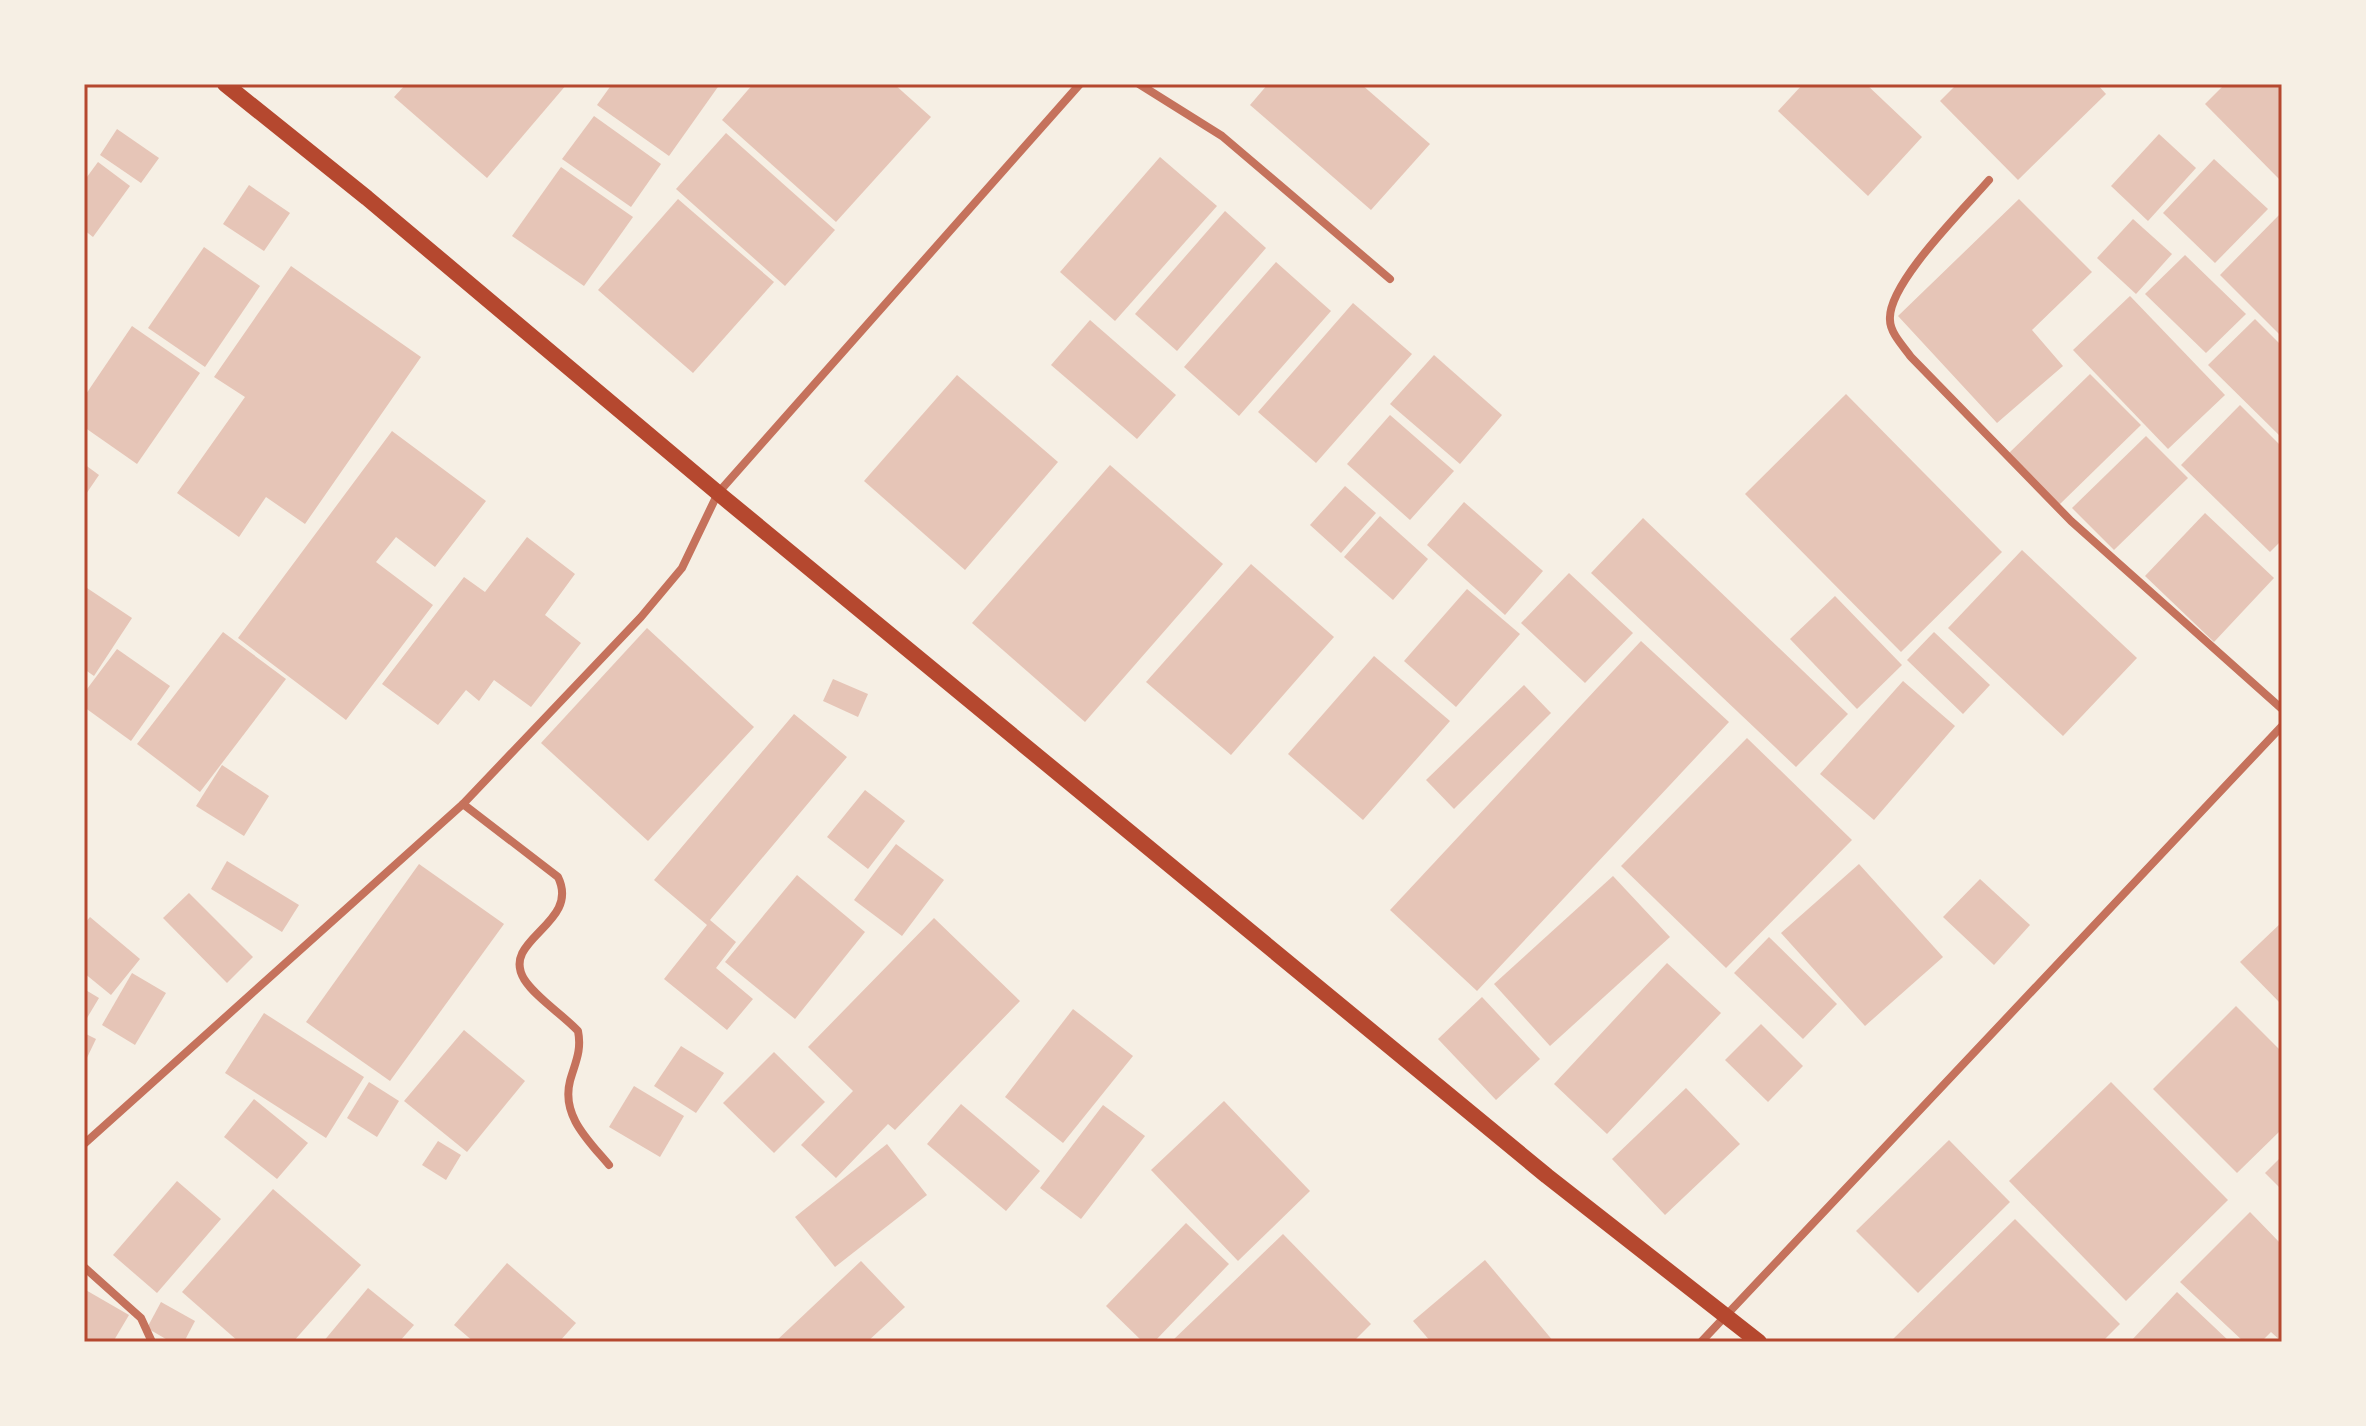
<svg xmlns="http://www.w3.org/2000/svg" width="2366" height="1426" viewBox="0 0 2366 1426" font-family="Rubik,sans-serif">
	<style>
		.building { fill: #e6c5b7 }
		.lines { fill: none; stroke-linecap: round; stroke-linejoin: round }
		.minor { stroke: #c5725c; stroke-width: 8 }
		.secondary { stroke: #b5482f; stroke-width: 16 }
		.neatline { fill: none; stroke: #b5482f; stroke-width: 3 }
	</style>
	<rect width="100%" height="100%" fill="#f6efe4"/>
	<g class="building">
		<path d="M406,84h161l-80,94 -93,-81z"/>
		<path d="M612,84h108l-51,72 -72,-51z"/>
		<path d="M753,84h141l37,33 -95,105 -114,-102z"/>
		<path d="M1268,84h93l69,60 -59,66 -121,-105z"/>
		<path d="M1803,84h63l56,53 -54,59 -90,-85z"/>
		<path d="M1957,84h140l9,10 -88,86 -78,-79z"/>
		<path d="M2225,84h57v98l-77,-78z"/>
		<path d="M594,116l67,48 -30,43 -69,-48z"/>
		<path d="M117,129l42,29 -18,25 -41,-28z"/>
		<path d="M726,133l109,97 -50,56 -109,-97z"/>
		<path d="M2159,134l37,34 -48,53 -37,-35z"/>
		<path d="M1160,157l57,49 -102,115 -55,-49z"/>
		<path d="M2214,159l54,50 -53,54 -52,-50z"/>
		<path d="M98,162l32,24 -37,51 -9,-7v-49z"/>
		<path d="M561,167l72,50 -49,69 -72,-50z"/>
		<path d="M249,185l41,28 -26,38 -41,-27z"/>
		<path d="M678,199l96,83 -81,91 -95,-83z"/>
		<path d="M2019,199l73,73 -60,58 31,36 -66,57 -99,-107z"/>
		<path d="M1225,211l41,37 -89,103 -42,-37z"/>
		<path d="M2282,212v125l-62,-62z"/>
		<path d="M2133,219l39,35 -36,40 -39,-36z"/>
		<path d="M204,247l56,39 -55,81 -57,-39z"/>
		<path d="M2185,255l61,59 -40,39 -61,-59z"/>
		<path d="M1276,262l55,49 -92,105 -55,-49z"/>
		<path d="M291,266l130,91 -116,167 -39,-27 -27,40 -62,-44 68,-96 -31,-20z"/>
		<path d="M2130,296l95,99 -57,54 -95,-99z"/>
		<path d="M1353,303l59,51 -96,109 -58,-51z"/>
		<path d="M2255,319l27,27v92l-74,-73z"/>
		<path d="M1090,320l86,75 -39,44 -86,-74z"/>
		<path d="M132,326l68,47 -63,91 -53,-37v-30z"/>
		<path d="M1434,355l68,60 -42,49 -70,-60z"/>
		<path d="M2090,374l51,51 -82,80 -51,-51z"/>
		<path d="M957,375l101,87 -93,108 -101,-89z"/>
		<path d="M1846,394l156,158 -101,100 -156,-158z"/>
		<path d="M2240,405l42,42v93l-12,12 -89,-87z"/>
		<path d="M1390,415l64,56 -44,49 -63,-56z"/>
		<path d="M392,431l94,70 -51,66 -39,-30 -20,25 57,43 -87,115 -108,-82z"/>
		<path d="M2146,436l42,42 -74,72 -42,-42z"/>
		<path d="M84,464l15,11 -15,22z"/>
		<path d="M1110,465l113,99 -138,158 -113,-99z"/>
		<path d="M1345,486l31,27 -35,40 -31,-28z"/>
		<path d="M1464,502l79,69 -38,44 -78,-70z"/>
		<path d="M2205,513l69,65 -60,64 -69,-66z"/>
		<path d="M1380,516l48,43 -35,41 -49,-43z"/>
		<path d="M1643,518l205,196 -52,53 -205,-194z"/>
		<path d="M527,537l48,37 -30,41 36,28 -50,64 -37,-27 -15,21 -13,-11 -28,35 -56,-41 82,-107 21,15z"/>
		<path d="M2022,550l115,108 -74,78 -115,-108z"/>
		<path d="M1251,564l83,73 -103,118 -85,-73z"/>
		<path d="M1569,573l64,60 -48,50 -64,-60z"/>
		<path d="M84,586l48,32 -38,58 -10,-7z"/>
		<path d="M1467,589l53,45 -64,73 -52,-46z"/>
		<path d="M1835,596l67,69 -45,44 -67,-70z"/>
		<path d="M647,628l107,99 -106,114 -107,-98z"/>
		<path d="M223,632l63,47 -86,113 -63,-48z"/>
		<path d="M1934,632l56,53 -27,29 -56,-54z"/>
		<path d="M1641,641l88,81 -252,269 -87,-81z"/>
		<path d="M117,649l53,37 -39,55 -47,-34v-14z"/>
		<path d="M1374,656l76,65 -87,99 -75,-66z"/>
		<path d="M833,679l35,15 -10,23 -35,-16z"/>
		<path d="M1903,681l52,45 -81,94 -54,-46z"/>
		<path d="M1524,685l27,28 -97,96 -28,-29z"/>
		<path d="M794,714l53,43 -137,163 26,22 -20,26 37,31 -26,31 -63,-51 43,-54 -53,-45z"/>
		<path d="M1747,738l105,102 -126,128 -105,-102z"/>
		<path d="M222,765l47,31 -25,40 -48,-30z"/>
		<path d="M865,790l40,31 -37,48 -41,-32z"/>
		<path d="M896,844l48,36 -42,56 -48,-36z"/>
		<path d="M227,861l72,44 -17,27 -71,-43z"/>
		<path d="M419,864l85,60 -114,157 -84,-59z"/>
		<path d="M1859,864l84,93 -78,69 -84,-93z"/>
		<path d="M797,875l68,57 -70,87 -70,-57z"/>
		<path d="M1613,876l57,61 -120,109 -56,-62z"/>
		<path d="M1980,879l50,46 -36,40 -51,-48z"/>
		<path d="M189,893l64,64 -26,26 -64,-65z"/>
		<path d="M90,917l50,42 -29,36 -27,-22v-49z"/>
		<path d="M934,918l86,83 -125,129 -7,-6 -52,54 -35,-33 52,-54 -45,-44z"/>
		<path d="M2282,922v83l-42,-43z"/>
		<path d="M1769,937l68,67 -34,35 -69,-66z"/>
		<path d="M1667,963l54,50 -114,121 -53,-50z"/>
		<path d="M132,973l34,20 -31,52 -33,-20z"/>
		<path d="M84,989l15,9 -15,25z"/>
		<path d="M1482,997l58,62 -44,41 -58,-61z"/>
		<path d="M2236,1006l46,46v77l-45,44 -84,-84z"/>
		<path d="M1073,1009l60,47 -70,87 -58,-46z"/>
		<path d="M264,1013l100,64 -38,61 -101,-65z"/>
		<path d="M1761,1024l42,42 -35,36 -43,-42z"/>
		<path d="M464,1030l61,51 -58,71 -63,-51z"/>
		<path d="M84,1033l12,6 -12,25z"/>
		<path d="M681,1046l43,27 -28,40 -42,-27z"/>
		<path d="M774,1052l51,50 -51,51 -51,-50z"/>
		<path d="M369,1082l30,19 -22,36 -30,-19z"/>
		<path d="M2111,1082l117,118 -102,101 -117,-120z"/>
		<path d="M634,1086l50,30 -24,41 -51,-30z"/>
		<path d="M1686,1088l54,56 -75,71 -53,-56z"/>
		<path d="M254,1099l54,44 -31,36 -53,-42z"/>
		<path d="M1224,1101l86,90 -72,70 -87,-91z"/>
		<path d="M961,1104l79,67 -34,40 -79,-67z"/>
		<path d="M1103,1105l42,31 -64,83 -41,-31z"/>
		<path d="M1949,1140l61,62 -92,91 -62,-62z"/>
		<path d="M438,1141l23,14 -15,25 -24,-15z"/>
		<path d="M887,1144l40,51 -92,72 -40,-50z"/>
		<path d="M2282,1156v34l-17,-17z"/>
		<path d="M177,1181l44,38 -64,74 -44,-38z"/>
		<path d="M273,1189l88,76 -68,77h-54l-57,-50z"/>
		<path d="M2250,1212l32,33v97l-11,-10 -10,10h-17l-64,-60z"/>
		<path d="M2015,1219l105,105 -18,18h-212z"/>
		<path d="M1186,1223l43,41 -75,78h-11l-37,-36z"/>
		<path d="M1283,1234l88,90 -18,18h-182z"/>
		<path d="M1485,1260l69,82h-123l-18,-21z"/>
		<path d="M861,1261l44,46 -38,35h-92z"/>
		<path d="M507,1263l69,60 -17,19h-85l-20,-17z"/>
		<path d="M368,1288l46,37 -15,17h-76z"/>
		<path d="M84,1289l45,26 -16,27h-29z"/>
		<path d="M2177,1292l53,50h-100z"/>
		<path d="M161,1302l34,19 -11,21h-13l-24,-14z"/>
	</g>
	<g class="lines">
		<g class="minor">
			<path d="M1139,84l83,52 168,143"/>
			<path d="M1989,180c-24,28 -102,104 -99,140 0,13 14,27 21,37l160,164 211,188"/>
			<path d="M463,804l95,73c23,47 -58,62 -34,102 12,19 38,35 54,52 4,20 -3,32 -8,50 -9,35 19,60 39,84"/>
			<path d="M84,1144l379,-340 178,-187 41,-49 36,-75 362,-409"/>
			<path d="M84,1267l57,51 11,24"/>
			<path d="M1701,1342l581,-616"/>
		</g>
		<path class="secondary" d="M225,84l142,114 351,295 829,683 212,166"/>
	</g>
	<rect width="2366" height="1426" fill="none" stroke="#f6efe4" stroke-width="172"/>
	<rect x="86" y="86" width="2194" height="1254" class="neatline"/>
</svg>
